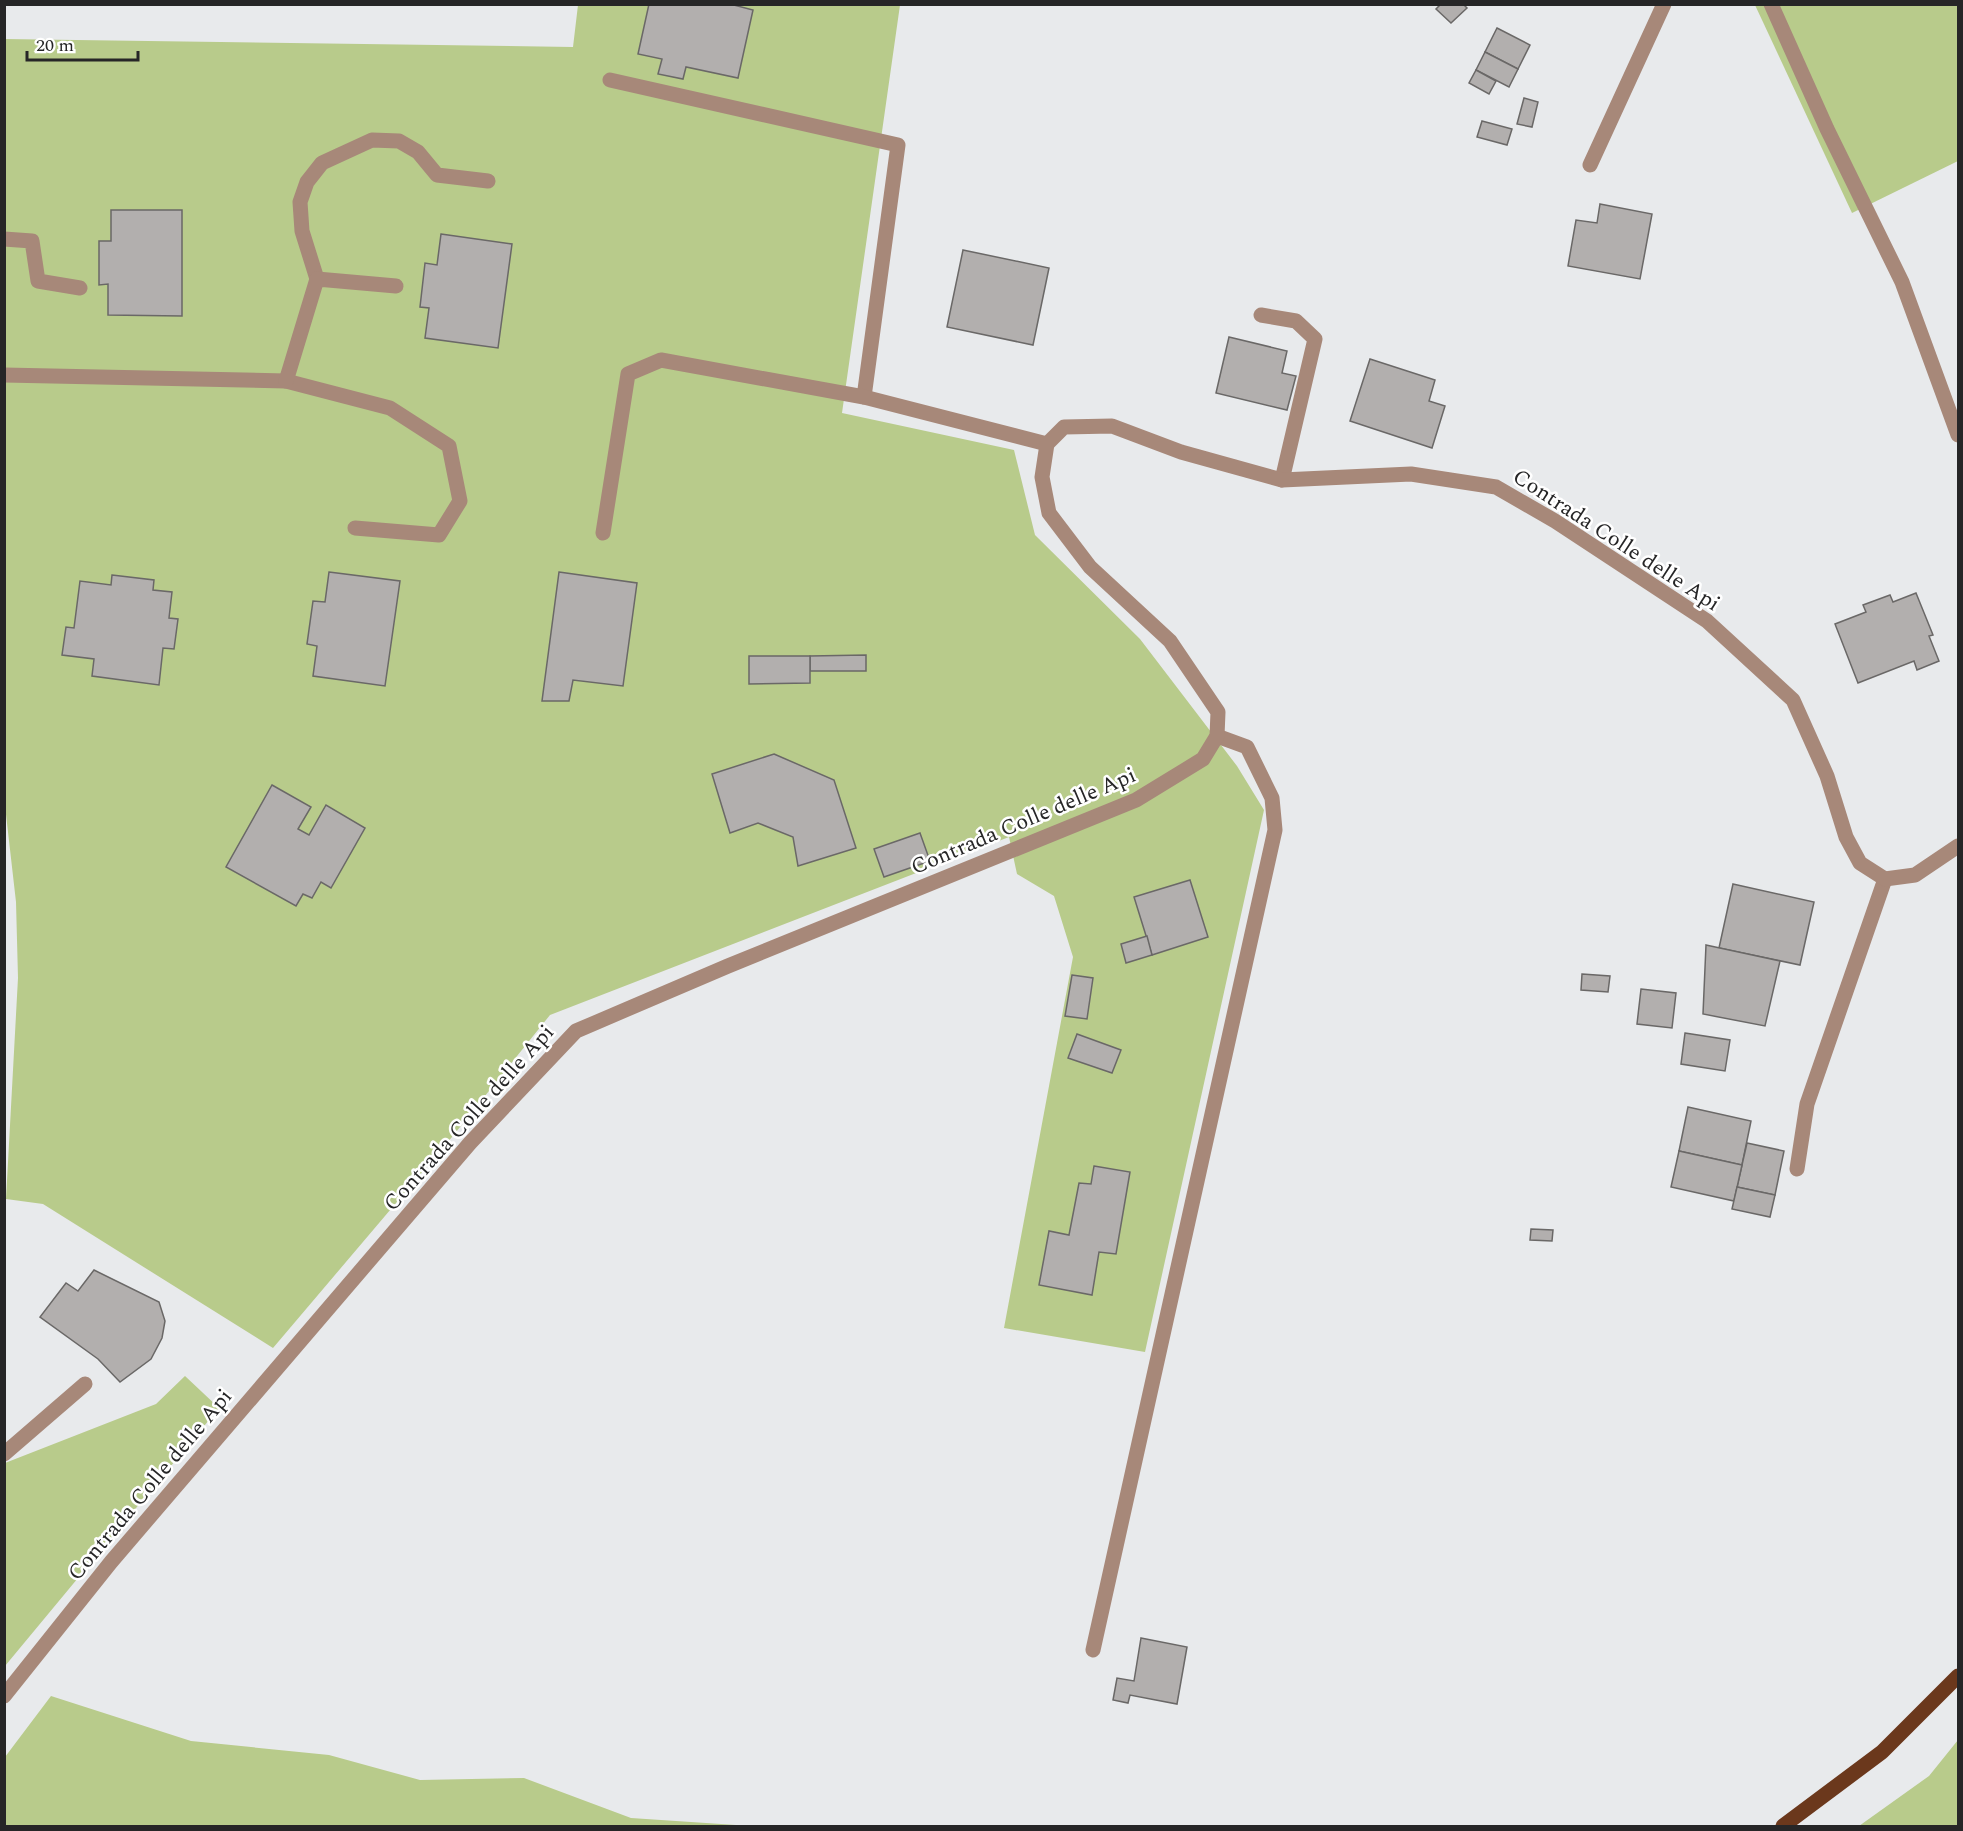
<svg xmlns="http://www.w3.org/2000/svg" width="1963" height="1831" viewBox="0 0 1963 1831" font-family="Spectral,serif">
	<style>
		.green { fill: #b8cb8b }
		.building { fill: #b2afae; stroke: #6a6867; stroke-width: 1.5 }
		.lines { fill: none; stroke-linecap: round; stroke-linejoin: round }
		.lane { stroke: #a78879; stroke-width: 15 }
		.street { stroke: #a78879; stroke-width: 15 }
		.primary { stroke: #6b381c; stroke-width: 15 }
		.labels { text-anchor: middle; stroke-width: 5; stroke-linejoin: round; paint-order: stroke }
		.street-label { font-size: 22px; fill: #262627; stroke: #fff }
	</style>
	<rect width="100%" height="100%" fill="#e8eaec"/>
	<g class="green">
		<path d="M578,5h322l-58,408 172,37 21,85 105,104 97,127 27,44 -119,542 -141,-24 69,-371 -19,-61 -37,-22 -8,-37 -459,178 -98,122 -179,211 -230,-144 -37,-5 12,-221 -2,-76 -12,-105v-758l569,8z"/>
		<path d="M1755,5h203v156l-106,52z"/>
		<path d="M185,1376l34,32 -214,258v-203l151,-59z"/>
		<path d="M51,1696l140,45 138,14 91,25 104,-2 107,40 120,8h-746v-69z"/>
		<path d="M1958,1740v86h-99l70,-50z"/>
	</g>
	<g class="building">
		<path d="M649,4h81l23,6 -15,68 -52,-11 -3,12 -25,-5 4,-15 -24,-5z"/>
		<path d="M1441,4h22l4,4 -16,15 -15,-14z"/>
		<path d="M1497,28l33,17 -12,24 -33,-17z"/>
		<path d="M1485,52l33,17 -9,18 -33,-17z"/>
		<path d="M1476,70l20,11 -7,13 -20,-11z"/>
		<path d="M1524,98l14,4 -6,25 -15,-3z"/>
		<path d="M1482,121l30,8 -5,16 -30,-8z"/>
		<path d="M1600,204l52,10 -12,65 -72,-13 8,-46 21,3z"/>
		<path d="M111,210h71v106l-74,-1v-31l-9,1v-44h12z"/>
		<path d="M441,234l71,10 -14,104 -73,-10 4,-30 -9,-1 5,-44 12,2z"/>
		<path d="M963,250l86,18 -16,77 -86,-18z"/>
		<path d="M1229,337l58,14 -5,22 14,3 -9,34 -71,-17z"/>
		<path d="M1370,359l65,21 -6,21 16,5 -13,42 -82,-27z"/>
		<path d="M329,572l71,9 -15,105 -72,-10 4,-30 -10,-2 6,-43 12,1z"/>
		<path d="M559,572l78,11 -14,103 -50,-6 -4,21h-27z"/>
		<path d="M112,575l42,5 -1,10 19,2 -3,26 9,1 -4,30 -11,-1 -4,37 -67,-9 2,-17 -32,-4 4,-28 8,1 6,-47 31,4z"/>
		<path d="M1916,593l17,42 -4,1 10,25 -22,9 -3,-9 -56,22 -23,-59 31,-12 -3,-7 27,-10 3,7z"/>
		<path d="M866,655v16h-56v-15z"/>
		<path d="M749,656h61v27l-61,1z"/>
		<path d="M774,754l60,26 22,68 -58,18 -5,-29 -35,-14 -28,10 -18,-59z"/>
		<path d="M272,785l39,22 -13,22 11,6 17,-30 39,23 -34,60 -10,-6 -9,16 -9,-4 -7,12 -70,-39z"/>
		<path d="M920,833l10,28 -46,16 -10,-28z"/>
		<path d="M1190,880l18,57 -56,18 -18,-58z"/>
		<path d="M1733,884l81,18 -14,63 -81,-17z"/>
		<path d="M1147,936l5,19 -26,8 -5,-19z"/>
		<path d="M1706,945l74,16 -15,65 -62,-12z"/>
		<path d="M1582,974l28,2 -2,16 -27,-2z"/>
		<path d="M1072,975l21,3 -6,41 -22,-3z"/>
		<path d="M1641,989l35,4 -4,35 -35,-4z"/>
		<path d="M1685,1033l45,7 -5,31 -44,-7z"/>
		<path d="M1077,1034l44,16 -9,23 -44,-15z"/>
		<path d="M1688,1107l63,14 -9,44 -63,-14z"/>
		<path d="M1747,1143l37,8 -9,44 -38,-8z"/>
		<path d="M1679,1151l63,14 -8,36 -63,-14z"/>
		<path d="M1094,1166l36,6 -14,82 -17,-2 -7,43 -53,-10 10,-54 20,4 10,-52 12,1z"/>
		<path d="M1737,1187l38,8 -5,22 -38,-8z"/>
		<path d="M1531,1229l22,1 -1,11 -22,-1z"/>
		<path d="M94,1270l65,32 6,19 -3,17 -11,21 -31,23 -22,-23 -58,-42 26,-34 12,8z"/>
		<path d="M1141,1638l46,9 -10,57 -47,-9 -2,8 -15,-3 4,-22 17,3z"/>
	</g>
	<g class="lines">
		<g class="lane">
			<path d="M610,80l288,65 -34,252"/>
			<path d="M1590,165l74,-161"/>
			<path d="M4,239l28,2 6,40 42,7"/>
			<path d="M317,279l-15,-48 -2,-29 7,-20 15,-19 50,-23 27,1 19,11 19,23 51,6"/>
			<path d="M1261,315l35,6 19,18 -33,141"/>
			<path d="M4,375l282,6 104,27 59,38 11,55 -21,34 -84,-7"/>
			<path d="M286,381l31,-102 79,7"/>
			<path d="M603,533l25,-159 33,-14 203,37 183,47"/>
			<path d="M1797,1169l10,-65 78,-225"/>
			<path d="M4,1454l81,-70"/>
			<path d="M1093,1650l182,-820 -3,-32 -25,-51 -30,-11"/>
		</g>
		<g class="street">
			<path d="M1771,4l56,125 75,153 56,153"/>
			<path d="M4,1696l107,-134 359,-419 106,-112 152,-65 408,-166 67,-41 14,-23 1,-24 -48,-71 -80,-74 -41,-54 -7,-36 5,-33 17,-17 48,-1 69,26 101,28 129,-6 85,13 59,34 152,100 86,79 34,76 19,61 14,26 25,16 30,-4 43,-29"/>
		</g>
		<path class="primary" d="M1783,1826l99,-74 76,-76"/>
	</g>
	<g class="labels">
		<g class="street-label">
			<text transform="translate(1617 539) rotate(33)" y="8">Contrada Colle delle Api</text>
			<text transform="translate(1023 820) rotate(-23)" y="8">Contrada Colle delle Api</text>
			<text transform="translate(468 1117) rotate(-48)" y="8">Contrada Colle delle Api</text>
			<text transform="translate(149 1484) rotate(-50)" y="8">Contrada Colle delle Api</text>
		</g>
	</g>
	<rect width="1963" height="1831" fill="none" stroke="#262627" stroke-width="12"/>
	<path d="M27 51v9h111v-9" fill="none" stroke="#262627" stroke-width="3"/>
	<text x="36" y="51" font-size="18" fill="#262627" stroke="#ffffff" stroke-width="4.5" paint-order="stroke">20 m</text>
</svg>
